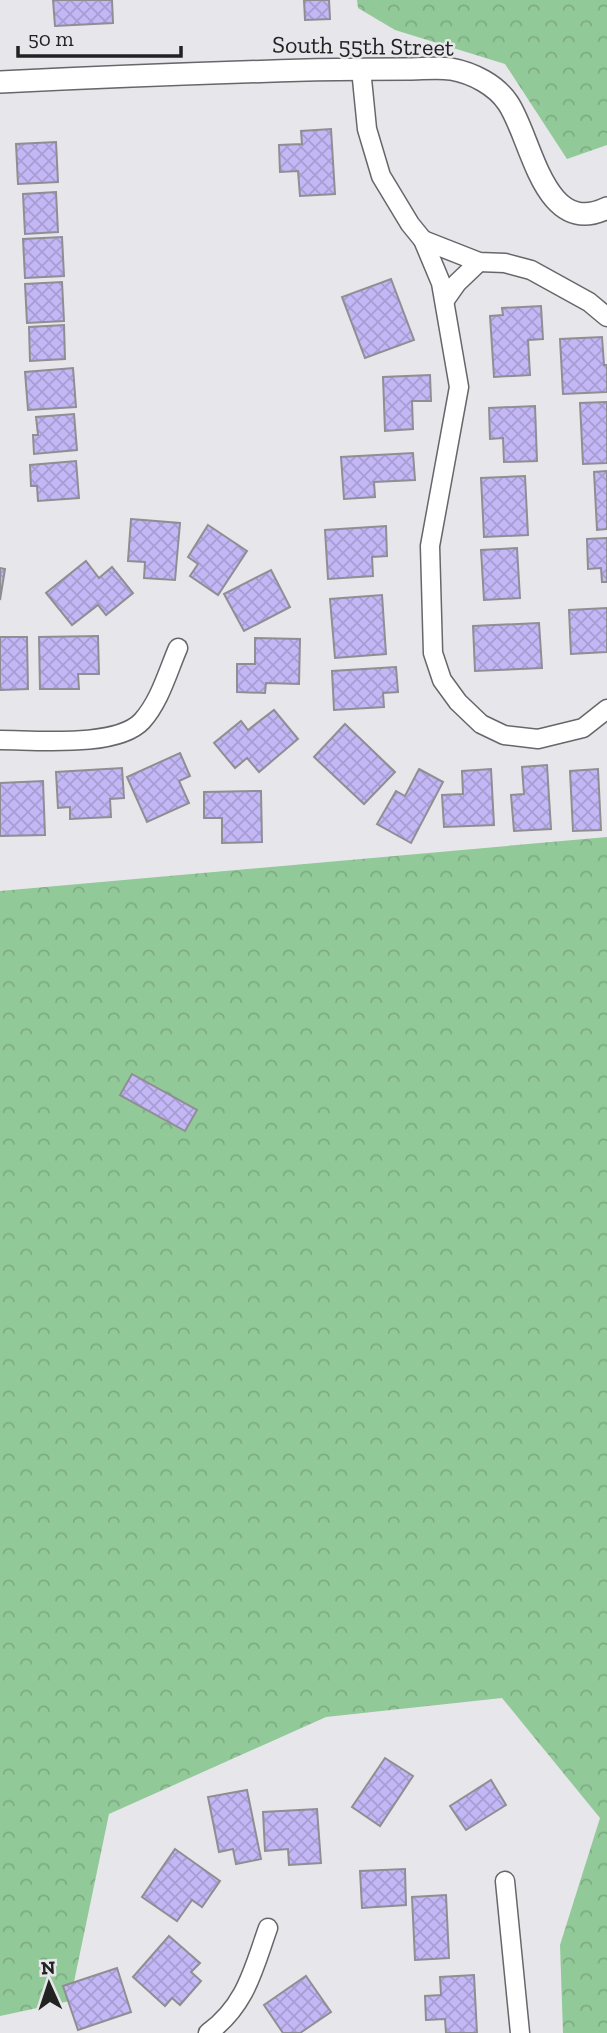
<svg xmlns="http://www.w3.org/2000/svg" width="607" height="2033" viewBox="0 0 607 2033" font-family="'Zilla Slab',serif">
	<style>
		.forest { fill: url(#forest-crowns) }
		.building { fill: url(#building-cross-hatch); stroke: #8f8e92; stroke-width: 2 }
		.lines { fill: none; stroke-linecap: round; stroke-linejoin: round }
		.minor-casing { stroke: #67666a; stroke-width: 21 }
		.tertiary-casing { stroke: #67666a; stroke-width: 24 }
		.minor { stroke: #fff; stroke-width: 18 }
		.tertiary { stroke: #fff; stroke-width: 21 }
		.labels { text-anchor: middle; stroke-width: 5; stroke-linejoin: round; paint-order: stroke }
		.street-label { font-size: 24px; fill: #222223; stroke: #e7e7eb }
	</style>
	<defs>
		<pattern id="forest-crowns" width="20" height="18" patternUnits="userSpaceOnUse" patternTransform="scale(1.75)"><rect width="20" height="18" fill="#92c998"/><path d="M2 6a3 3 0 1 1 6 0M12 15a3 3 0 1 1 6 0" fill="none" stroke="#7eac83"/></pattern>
		<pattern id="building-cross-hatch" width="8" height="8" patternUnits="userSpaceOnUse" patternTransform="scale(1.75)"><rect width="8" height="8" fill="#c3b7f6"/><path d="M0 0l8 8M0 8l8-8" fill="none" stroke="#a79dd3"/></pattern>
	</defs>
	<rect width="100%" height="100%" fill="#e7e7eb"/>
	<g class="forest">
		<path d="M357,0h250v145l-40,14 -62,-95 -110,-34 -37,-22z"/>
		<path d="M607,837v1196h-44l-3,-88 40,-127 -98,-120 -176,19 -217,97 -39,187 -70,15v-1125z"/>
	</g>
	<g class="building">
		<path d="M53,0h59l1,23 -58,3z"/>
		<path d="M304,0h25l1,19 -25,1z"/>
		<path d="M331,129l4,65 -35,2 -2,-25 -18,1 -1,-27 23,-1 -1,-13z"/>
		<path d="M56,142l2,40 -40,2 -2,-40z"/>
		<path d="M56,192l2,40 -33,2 -2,-40z"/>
		<path d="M62,237l2,39 -39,2 -2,-39z"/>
		<path d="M391,279l23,61 -49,18 -23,-61z"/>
		<path d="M62,282l2,39 -37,2 -2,-39z"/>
		<path d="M541,306l2,33 -15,1 2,35 -36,2 -4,-61 13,-1 -1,-7z"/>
		<path d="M64,325l1,34 -35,2 -1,-34z"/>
		<path d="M602,337l2,28h3v27l-44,2 -3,-55z"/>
		<path d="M73,368l3,39 -48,3 -3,-38z"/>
		<path d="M430,375l1,26h-19l1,28 -28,2 -2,-54z"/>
		<path d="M607,402v61l-24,1 -3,-61z"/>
		<path d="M535,406l2,55 -33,1 -1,-24 -13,1 -1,-31z"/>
		<path d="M74,414l3,36 -43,4 -1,-19h5l-2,-18z"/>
		<path d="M413,453l2,27 -41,2 1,15 -31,2 -3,-42z"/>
		<path d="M76,461l3,37 -41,3 -1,-15h-6l-1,-21z"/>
		<path d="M607,471v58l-10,1 -3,-58z"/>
		<path d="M525,476l3,59 -44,2 -3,-59z"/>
		<path d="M131,519l49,4 -5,57 -31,-2 1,-16 -17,-1z"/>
		<path d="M208,525l39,26 -29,44 -28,-19 8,-12 -10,-7z"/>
		<path d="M386,526l1,30 -15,1 1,19 -45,3 -3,-49z"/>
		<path d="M607,538v44h-5l-1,-14 -13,1 -1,-30z"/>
		<path d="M517,548l3,50 -36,2 -3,-50z"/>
		<path d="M86,561l13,17 13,-11 21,26 -27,22 -8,-10 -26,20 -26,-32z"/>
		<path d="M0,568l5,1 -5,31z"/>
		<path d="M271,570l19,37 -46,24 -20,-37z"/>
		<path d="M382,595l4,59 -51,4 -5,-59z"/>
		<path d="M607,608v44l-36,2 -2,-44z"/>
		<path d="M539,623l3,45 -67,3 -2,-45z"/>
		<path d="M98,636l1,38h-21l1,15h-39l-1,-52z"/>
		<path d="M0,637h27l1,52 -28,1z"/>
		<path d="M255,638l45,1 -1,45 -33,-1 -1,10 -28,-1v-28h18z"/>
		<path d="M396,667l2,25 -15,1 1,14 -50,3 -2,-39z"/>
		<path d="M274,710l24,29 -39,33 -12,-14 -12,10 -21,-25 27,-22 7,9z"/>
		<path d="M345,724l50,48 -31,32 -50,-47z"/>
		<path d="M180,753l10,23 -11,5 10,22 -42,19 -20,-45z"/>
		<path d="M547,765l4,64 -37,2 -3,-36 13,-1 -2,-27z"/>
		<path d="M122,768l2,30 -14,1 1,18 -41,2v-12l-12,1 -2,-36z"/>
		<path d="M419,769l24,13 -32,61 -34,-19 19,-33 9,5z"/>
		<path d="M491,769l3,56 -50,2 -2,-32 21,-1 -1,-23z"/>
		<path d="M598,769l3,61 -28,1 -3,-60z"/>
		<path d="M43,781l2,54 -45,1v-53z"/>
		<path d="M261,791l1,51 -40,1v-25h-18v-26z"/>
		<path d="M132,1074l65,36 -12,21 -65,-36z"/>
		<path d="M385,1758l28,18 -33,50 -28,-19z"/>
		<path d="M491,1780l15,25 -40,25 -16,-24z"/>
		<path d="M247,1790l14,69 -25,5 -3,-15 -14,3 -11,-55z"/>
		<path d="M317,1809l4,54 -32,2 -1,-16 -23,2 -2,-39z"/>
		<path d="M175,1849l45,32 -18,26 -10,-7 -15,21 -35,-24z"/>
		<path d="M405,1869l1,36 -44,3 -2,-37z"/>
		<path d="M446,1895l3,63 -34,2 -3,-63z"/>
		<path d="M169,1936l31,27 -9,9 10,9 -21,24 -8,-7 -7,8 -32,-29z"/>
		<path d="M117,1968l14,44 -53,18 -15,-44z"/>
		<path d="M474,1975l3,58h-31l-1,-14 -19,1 -1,-24 16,-1 -1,-18z"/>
		<path d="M306,1976l25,36 -31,21h-17l-19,-28z"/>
	</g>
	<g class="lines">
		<defs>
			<g id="minor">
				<path d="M361,69l6,60 14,47 29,48 13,16 18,43 18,104 -29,159 3,107 9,27 16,22 23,22 23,11 34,4 45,-11 24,-19"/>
				<path d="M423,240l56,22 26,1 26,7 58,32 18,15"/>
				<path d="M445,300l12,-17 22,-21"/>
				<path d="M0,740c36,0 117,8 142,-19 18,-20 26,-50 36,-73"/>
				<path d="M505,1881l15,152"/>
				<path d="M208,2033c38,-28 45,-63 60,-105"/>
			</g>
			<path id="tertiary" d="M0,82c102,-5 205,-9 307,-12 34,-1 67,-1 101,-1 14,0 29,-2 43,0 22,4 45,16 57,34 24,35 35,136 99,105"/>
		</defs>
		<use href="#minor" class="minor-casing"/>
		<use href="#tertiary" class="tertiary-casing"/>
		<use href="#minor" class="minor"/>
		<use href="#tertiary" class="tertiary"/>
	</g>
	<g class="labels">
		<g class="street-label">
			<text transform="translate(363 46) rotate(1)" y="8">South 55th Street</text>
		</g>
	</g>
	<g transform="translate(49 1984) rotate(357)" stroke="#e7e7eb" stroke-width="5" paint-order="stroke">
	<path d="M0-5L12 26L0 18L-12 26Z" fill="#222223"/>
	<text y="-10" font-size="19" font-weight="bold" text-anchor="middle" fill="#222223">N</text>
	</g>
	<path d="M18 46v10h163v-10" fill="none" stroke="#222223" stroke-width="3.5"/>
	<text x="28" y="46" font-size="21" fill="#222223" stroke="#e7e7eb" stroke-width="5" paint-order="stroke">50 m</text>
</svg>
